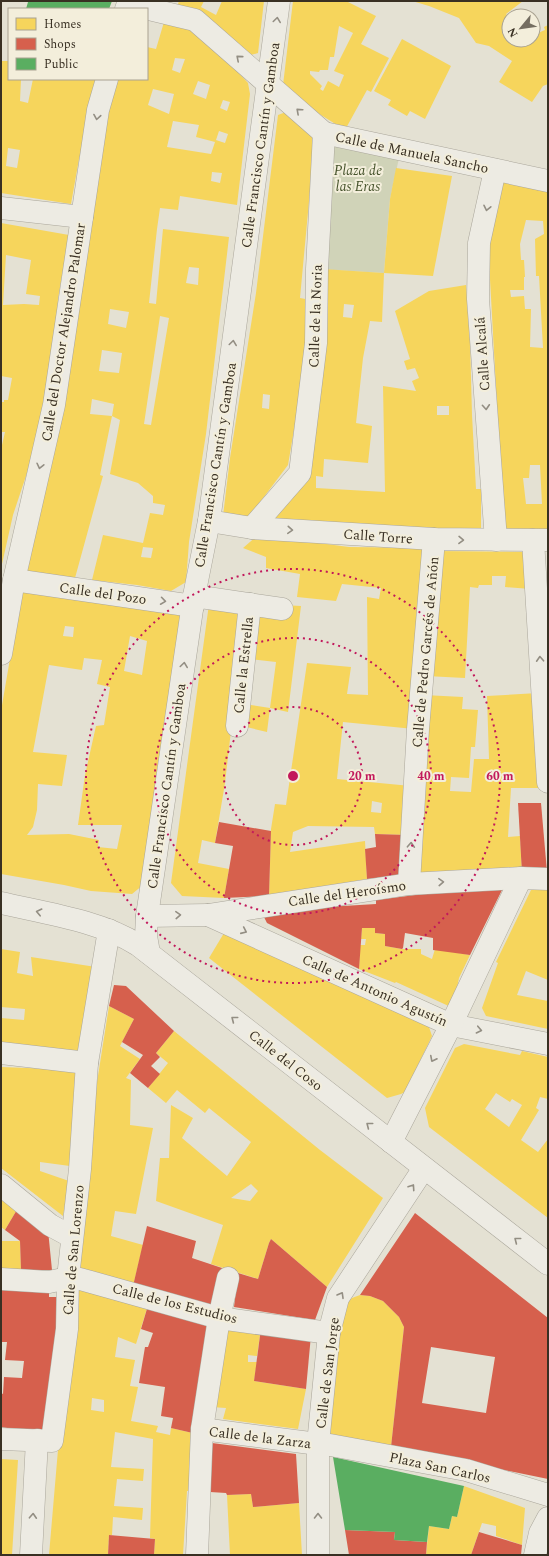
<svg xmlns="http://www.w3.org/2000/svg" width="549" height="1556" viewBox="0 0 549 1556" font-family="Spectral,serif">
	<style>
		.green { fill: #d0d3b8 }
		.homes { fill: #f6d55c; fill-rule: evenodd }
		.shops { fill: #d6604d; fill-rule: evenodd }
		.public { fill: #5aae61 }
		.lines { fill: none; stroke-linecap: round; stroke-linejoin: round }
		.minor-casing { stroke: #aaa69b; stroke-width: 23 }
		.minor { stroke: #edebe3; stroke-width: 22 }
		.oneway { stroke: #938e83 }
		.ring { fill: none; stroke: #c2185b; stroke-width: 2; stroke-dasharray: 2 4 }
		.labels { text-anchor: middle; stroke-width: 4; stroke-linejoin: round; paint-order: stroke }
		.street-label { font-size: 14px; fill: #393023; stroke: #f3eedb }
		.park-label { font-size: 14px; font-style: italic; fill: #46532c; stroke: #f3eedb }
		.centre { fill: #c2185b; stroke: #f3eedb; stroke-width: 2 }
		.ring-label { font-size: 12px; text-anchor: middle; font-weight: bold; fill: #c2185b; stroke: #f3eedb; stroke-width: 4; stroke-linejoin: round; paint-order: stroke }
	</style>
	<rect width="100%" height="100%" fill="#e4e1d3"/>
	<path class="green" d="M324,133l77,16 -11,50 -6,74 -67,-4z"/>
	<g class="homes">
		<path d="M37,1h30l-16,8 -12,-4z"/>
		<path d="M179,1h25l-3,6 15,8 6,-14h42l-6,52 -14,4 -68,-47z"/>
		<path d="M293,1h53l30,15 -15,28 28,14 -18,34 -4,-2 -22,40 -32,-20 -30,-25zM339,26l14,7 -19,38 10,4 -5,12 -11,-6 -5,10 -3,-2 2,-3 -12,-12v-3l9,1 1,-2h8l2,-13h4z"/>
		<path d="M412,1h111l-17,13 3,3v23h17l1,1 6,-1v-5l12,-5 -1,-3 4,-2v59l-5,2 -11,16 -33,-20 13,-21 -23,-15 -13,-3 -17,-25 -30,-12z"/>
		<path d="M164,22l27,7 43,39 14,15 2,11 -13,111 -57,-9 -2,14 -18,-2 -3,21 -8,74 7,1 7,-75 66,8 -23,197 -17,108 -3,40 -15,9 -34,-6 -45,-5 11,-45 40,8 7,-30 13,2 2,-10 -12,-2v-7l-15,-13 -28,-9 10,-54 -8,-4 -12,59 3,1 -28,102 -54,-5 81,-437 15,-57h30v-32l9,2zM175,58l10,1 -5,14 -8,-3zM198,81l12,4 -4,14 -13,-5zM153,89l21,5 -5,20 -21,-9zM223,100l7,2 -3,9 -7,-3zM173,121l26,4 -3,12 19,5 -4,12 -44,-7zM219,131l9,3 -3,9 -9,-3zM212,172l10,1 -2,10 -9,-2zM189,267l10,1 -1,17 -12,-2zM110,309l19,3 -3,16 -18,-4zM160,316l9,2 -18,107 -7,-1zM102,350l20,3 -3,20 -20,-2zM92,399l22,5 -2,12 -22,-2zM143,547l10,1 -2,10 -10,-1z"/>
		<path d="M402,39l49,27 -26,53 -15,-8 -3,5 -19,-11 3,-5 -17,-9z"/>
		<path d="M1,61h8v18h12l-1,22 8,2 5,-24h65l-13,59 -6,21 -8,45 -70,-11zM8,148l12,2 -3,18 -11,-2z"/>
		<path d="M286,112l26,23v34l-12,129 11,2 -13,106 -10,59 -40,53 -25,-2 7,-58 26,-165 22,-178zM263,394l7,1 -1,14 -7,-1z"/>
		<path d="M396,168l56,8 -19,100 -49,-3 6,-74z"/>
		<path d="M501,180l47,10v343h-44l-16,-290zM526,220l17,1 1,13 -9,5 1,37h3l4,72 -13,-1 1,-38h-6l-1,-13 -13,1 -1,-7h14v-13h1l-1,-17h-3l-1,-16zM530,465h10l2,39h-16l-3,-26h6z"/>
		<path d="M1,223l68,12 -11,64 -2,37 -17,89 -8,36 -18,54 -11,49 -1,-120 1,1 3,-13h-4v-30h3v-2h4l4,-22 -11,-2zM6,255l25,5 -5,34 14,2 -1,9 -15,-1 -21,1z"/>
		<path d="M323,269l61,4 -2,49 -12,-1 -7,37 -6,56 -1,9 16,3 -4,37 -44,-4 -1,18 -7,-1v12l69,4 -2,-106 33,5 -4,-10 7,-3 -4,-10 -8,2 -3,-9 6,-2 -15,-48 34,-20 37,-6 4,56 2,74 4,74h5v44l-210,-12 36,-46zM344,304l10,1 -2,13 -9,-1zM437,406h12v9h-12z"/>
		<path d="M258,535l91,12 82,1 -17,181 -71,-7 -6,57 74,7 -4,49 -32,-1 -1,-7 -66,-1 -15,6 -3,20 75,-11 2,38 -98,17 2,-67 4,-25 11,1 21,-142 44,4 -4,27 21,1 -1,-98 12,2 2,-11 -39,-4 -6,17 -39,-4 3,-23 -34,-6v-11l-23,-9zM372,801l10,2 -1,10 -10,-1z"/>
		<path d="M434,551l97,1v37l-26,-2 1,-11h-14v9h-13l-1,3 -8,-1 -5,91 -39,-2z"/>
		<path d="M22,589l159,26 -26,171 -4,41 -8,58 -11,9 -41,-3 -27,-6 -63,-11v-163zM65,626l9,1 -1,10 -10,-1zM130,636l17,5 -5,34 -18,-4zM84,658l18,2 -5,24 13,3 -6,38 -8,1 -11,49 -7,50h44l-5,24 -19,-2 1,-7 -30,-6 -42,1 6,-8 4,-17 1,-26 24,2 5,-31 -34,-3 16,-87 33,5z"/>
		<path d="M209,604l36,5 -20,174 -10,60 -13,-3 -4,23 31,6 -5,29 -42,-2 -11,-13z"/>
		<path d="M283,605l18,1 -13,106 -18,-4 -3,24 -25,-6 2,-22 26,4 6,-46 -27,-3 5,-49z"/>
		<path d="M538,693l3,95h-30l-3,49 12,-1 2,37 -110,1 12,-179 39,2 -1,12 16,1 -3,37h-4l-2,31 -18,-1 -1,14 21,1 3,-33h15l-2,-63z"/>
		<path d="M531,890h17v90l-22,-9 -9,24 31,6v28l-62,-13 -4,-8 16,-45 -2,-1z"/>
		<path d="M362,928h13v5l10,1v12l17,3h19v5l11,5 3,-10 35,6 -11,23 -6,30 -57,-26 -1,1 -36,-14 1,-24h5l1,-6h-5z"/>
		<path d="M224,933l205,94 3,9 -27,56 -4,2 -14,4 -178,-140z"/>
		<path d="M1,949l19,3 -3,21 16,3 -2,-19 65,10 -14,88 -81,-7v-30l23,2 1,-11 -24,-2z"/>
		<path d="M109,1006l25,13 -14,27 20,13 -14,19 5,2 -1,45 23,3 -17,86 -21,-3 -4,25 32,9 -10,41 -57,-17 16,-155z"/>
		<path d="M174,1031l146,119 63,48 -56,89 -56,-48 -2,4 -11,36 -47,-15 12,-39 -67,-24 4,-43h9l2,-53 22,13 -11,20 45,38 24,-34 -42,-34 -4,5 -28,-23 -11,13 -18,-15 20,-25 -12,-10zM251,1184l7,7 -8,10 -19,-3z"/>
		<path d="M464,1044l56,11 2,-4 26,6v42l-8,-2 -4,11 3,2 -18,30 17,12 10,-13v79l-119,-91 -4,-19 30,-60zM496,1093l14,9 2,-3 10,6 -13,22 -24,-18z"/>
		<path d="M1,1067l77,3 -8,96 -30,-4v9l29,10 -6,35 -62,-48z"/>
		<path d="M1,1194l17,14 -13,22 -4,-3z"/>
		<path d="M1,1241h19l1,29 -20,-1z"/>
		<path d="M75,1288l74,14 -13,42 -18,-7 -3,20 20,3 -5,26 8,1 -7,34 27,5 -2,6 14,3 1,-7 26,6 -6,57h-4l-4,64h-29l1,-16 -5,-1 3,-99 -38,-7 -4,35 33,2 -1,12 -26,-2 -3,27 29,2 -1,12 -29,-3 -1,18h-3l-1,20h-59l10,-117zM92,1398l12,2v12l-13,-2z"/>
		<path d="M360,1295l10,1 13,5 16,16 5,10 -13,120 -65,-7 18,-135 8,-7z"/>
		<path d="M233,1325l28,3 -4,28 -9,-1v7h9l-3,19 52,8 -8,40 -75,-10 3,-11 -15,-1 13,-76z"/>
		<path d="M1,1459l17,1 -6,95h-11z"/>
		<path d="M464,1486l61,22 -3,37 -26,-9v-10l-14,-3 -11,32h-45l3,-29 20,3 3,-13 5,1z"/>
		<path d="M251,1494l2,13 46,-4 3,52h-72l-3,-60z"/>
	</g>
	<g class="shops">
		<path d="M518,803h23l6,69 -25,1z"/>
		<path d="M219,822l52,9 -2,65 -45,2 9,-52 -18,-3z"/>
		<path d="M375,834l32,1 -3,40 -37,4 -2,-30 11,-2z"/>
		<path d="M502,890l-32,65 -37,-5v-12l-28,-5 -2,15 -1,1 -17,-3v-12l-10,-1v-5h-13l-3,41 -92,-46 -3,-6 46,-9 66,-4v-4l63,-8z"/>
		<path d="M114,985l12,1 48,45 -18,22 4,4 -9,9 9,8 -12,14 -18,-15 13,-18 -21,-13 12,-23 -25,-13z"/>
		<path d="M18,1208l30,22 4,40h-31l-1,-29 -15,-11z"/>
		<path d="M415,1213l133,105v161l-157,-32 13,-120 -5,-10 -16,-16 -13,-5 -10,-1zM431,1347l64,10 -9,56 -64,-10z"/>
		<path d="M147,1226l49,15 -4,17 30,10 -9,43 -80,-25z"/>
		<path d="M271,1239l56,48 -12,33 -81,-13 4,-34 20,6 11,-36z"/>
		<path d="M1,1289l48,3v5h14l-18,137 -44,-7v-34l2,1 1,-17 18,1 2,-17 -19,-1 2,-18h-6z"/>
		<path d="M149,1302l59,16 -11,116 -26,-6 2,-10 -12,-2 4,-29 -26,-4 6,-36h3l5,-14 -12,-4z"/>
		<path d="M261,1328l50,7 -5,54 -52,-8z"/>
		<path d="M212,1443l84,11 3,49 -46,4 -2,-13 -24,1 -1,-2 -16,-1z"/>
		<path d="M345,1530l50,2 -1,8 33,2 -1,13h-77z"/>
		<path d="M479,1532l43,13 -1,10h-50z"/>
		<path d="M109,1535l46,4 -1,16h-46z"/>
	</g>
	<g class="public">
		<path d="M24,1h88l-3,8h-83l2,-7z"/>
		<path d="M333,1457l131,29 -7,31 -5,-1 -3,13 -20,-3 -2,16 -33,-2 1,-8 -50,-2z"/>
	</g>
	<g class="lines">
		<defs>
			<g id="minor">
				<path d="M126,9l2,-5 67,16 129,113 224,48"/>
				<path d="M495,170l-16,73 -1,56 18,241"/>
				<path d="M1,208l81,9"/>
				<path d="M209,521l43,7 182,11 114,1"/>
				<path d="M252,528l48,-55 16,-130 1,-74 7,-136"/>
				<path d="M533,540l15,242"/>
				<path d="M14,580l179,26"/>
				<path d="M194,596l88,13"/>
				<path d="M1,654l13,-74 40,-175 44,-295 9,-31"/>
				<path d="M237,726l13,-122"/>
				<path d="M409,884l9,-155 16,-190"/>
				<path d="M1,903c43,10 100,18 137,42l410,319"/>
				<path d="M208,915l243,110 97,19"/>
				<path d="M147,916l61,-1 201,-31 112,-6 27,1"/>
				<path d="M149,953l-3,-17 1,-20 47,-320 15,-75 70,-520"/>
				<path d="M1,1053l86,10"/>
				<path d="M391,1142l60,-117 70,-147"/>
				<path d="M1,1185l49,40 22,12"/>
				<path d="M1,1279l48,3 19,-4 12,1 139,39 110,15"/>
				<path d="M202,1429l116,15"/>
				<path d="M1,1439l51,2 15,-112 1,-51 12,-109 7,-106 22,-133"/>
				<path d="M330,1445l136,25 82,25"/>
				<path d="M31,1555l6,-115"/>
				<path d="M197,1555l5,-126 17,-111 9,-40"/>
				<path d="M318,1555v-111l11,-111 9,-35 86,-130"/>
				<path d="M535,1555l5,-22 8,-15"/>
			</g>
		</defs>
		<use href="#minor" class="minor-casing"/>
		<use href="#minor" class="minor"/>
	</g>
	<defs><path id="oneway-chevron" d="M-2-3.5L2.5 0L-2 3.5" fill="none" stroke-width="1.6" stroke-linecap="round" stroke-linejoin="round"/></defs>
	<g class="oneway">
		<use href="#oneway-chevron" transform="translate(277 20) rotate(-82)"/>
		<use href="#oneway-chevron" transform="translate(239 58) rotate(-139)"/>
		<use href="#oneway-chevron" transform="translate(299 111) rotate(-138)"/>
		<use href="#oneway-chevron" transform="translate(97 117) rotate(99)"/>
		<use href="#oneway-chevron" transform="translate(487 208) rotate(102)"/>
		<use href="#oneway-chevron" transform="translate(233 343) rotate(-82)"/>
		<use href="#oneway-chevron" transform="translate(486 407) rotate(86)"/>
		<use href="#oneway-chevron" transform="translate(40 466) rotate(103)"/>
		<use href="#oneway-chevron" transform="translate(290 530) rotate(4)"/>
		<use href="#oneway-chevron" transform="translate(461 540) rotate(1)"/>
		<use href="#oneway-chevron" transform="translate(163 601) rotate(8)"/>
		<use href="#oneway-chevron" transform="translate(540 659) rotate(-93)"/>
		<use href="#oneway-chevron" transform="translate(184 665) rotate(-82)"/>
		<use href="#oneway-chevron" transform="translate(411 845) rotate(-87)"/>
		<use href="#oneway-chevron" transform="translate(441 882) rotate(-3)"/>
		<use href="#oneway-chevron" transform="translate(39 912) rotate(-167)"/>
		<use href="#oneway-chevron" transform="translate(178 915) rotate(-3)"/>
		<use href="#oneway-chevron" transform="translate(244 931) rotate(24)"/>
		<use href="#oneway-chevron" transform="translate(234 1019) rotate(-142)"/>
		<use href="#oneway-chevron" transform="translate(479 1030) rotate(12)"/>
		<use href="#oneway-chevron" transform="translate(433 1059) rotate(117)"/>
		<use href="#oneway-chevron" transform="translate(369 1125) rotate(-142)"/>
		<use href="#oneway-chevron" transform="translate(412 1187) rotate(-56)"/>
		<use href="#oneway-chevron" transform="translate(517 1240) rotate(-142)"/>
		<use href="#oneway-chevron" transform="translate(341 1295) rotate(-60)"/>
		<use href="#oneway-chevron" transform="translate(33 1516) rotate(-87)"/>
		<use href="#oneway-chevron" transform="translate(318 1516) rotate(-90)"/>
	</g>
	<g class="ring">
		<circle cx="293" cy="776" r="69"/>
		<circle cx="293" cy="776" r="138"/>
		<circle cx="293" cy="776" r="207"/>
	</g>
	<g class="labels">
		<g class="street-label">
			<text transform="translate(260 145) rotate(-82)" y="5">Calle Francisco Cantín y Gamboa</text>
			<text transform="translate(412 152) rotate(12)" y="5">Calle de Manuela Sancho</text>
			<text transform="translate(315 316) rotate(-88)" y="5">Calle de la Noria</text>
			<text transform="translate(63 332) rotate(-81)" y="5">Calle del Doctor Alejandro Palomar</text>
			<text transform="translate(482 354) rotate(-94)" y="5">Calle Alcalá</text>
			<text transform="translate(215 465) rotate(-81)" y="5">Calle Francisco Cantín y Gamboa</text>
			<text transform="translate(378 536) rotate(4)" y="5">Calle Torre</text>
			<text transform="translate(103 593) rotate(8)" y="5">Calle del Pozo</text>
			<text transform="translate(425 652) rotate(-85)" y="5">Calle de Pedro Garcés de Añón</text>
			<text transform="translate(243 665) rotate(-84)" y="5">Calle la Estrella</text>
			<text transform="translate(166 786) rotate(-82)" y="5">Calle Francisco Cantín y Gamboa</text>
			<text transform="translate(347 893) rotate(-8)" y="5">Calle del Heroísmo</text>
			<text transform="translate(375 990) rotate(24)" y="5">Calle de Antonio Agustín</text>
			<text transform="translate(286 1060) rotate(38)" y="5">Calle del Coso</text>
			<text transform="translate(73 1250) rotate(-85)" y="5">Calle de San Lorenzo</text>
			<text transform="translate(175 1303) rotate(14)" y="5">Calle de los Estudios</text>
			<text transform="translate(327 1373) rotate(-83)" y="5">Calle de San Jorge</text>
			<text transform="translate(260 1437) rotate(7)" y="5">Calle de la Zarza</text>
			<text transform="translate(440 1467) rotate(12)" y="5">Plaza San Carlos</text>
		</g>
		<g class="park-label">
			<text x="358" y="175">Plaza de<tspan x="358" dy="16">las Eras</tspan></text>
		</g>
	</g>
	<circle cx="293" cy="776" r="6" class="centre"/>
	<g class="ring-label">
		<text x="362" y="780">20 m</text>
		<text x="431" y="780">40 m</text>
		<text x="500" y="780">60 m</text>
	</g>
	<rect width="549" height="1556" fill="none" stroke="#393023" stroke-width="4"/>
	<rect x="8" y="8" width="140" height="72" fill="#f3eedb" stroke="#a9a291"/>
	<rect x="16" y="18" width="20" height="12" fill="#f6d55c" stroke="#a9a291"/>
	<text x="44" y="28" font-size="12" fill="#393023">Homes</text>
	<rect x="16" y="38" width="20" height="12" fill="#d6604d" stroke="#a9a291"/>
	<text x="44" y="48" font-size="12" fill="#393023">Shops</text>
	<rect x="16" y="58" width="20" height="12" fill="#5aae61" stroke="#a9a291"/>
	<text x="44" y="68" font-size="12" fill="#393023">Public</text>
	<g transform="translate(521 28) rotate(241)"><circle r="19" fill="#f3eedb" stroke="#a9a291"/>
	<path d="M0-3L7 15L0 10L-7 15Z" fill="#756e61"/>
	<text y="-6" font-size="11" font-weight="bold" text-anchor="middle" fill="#393023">N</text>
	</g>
</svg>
